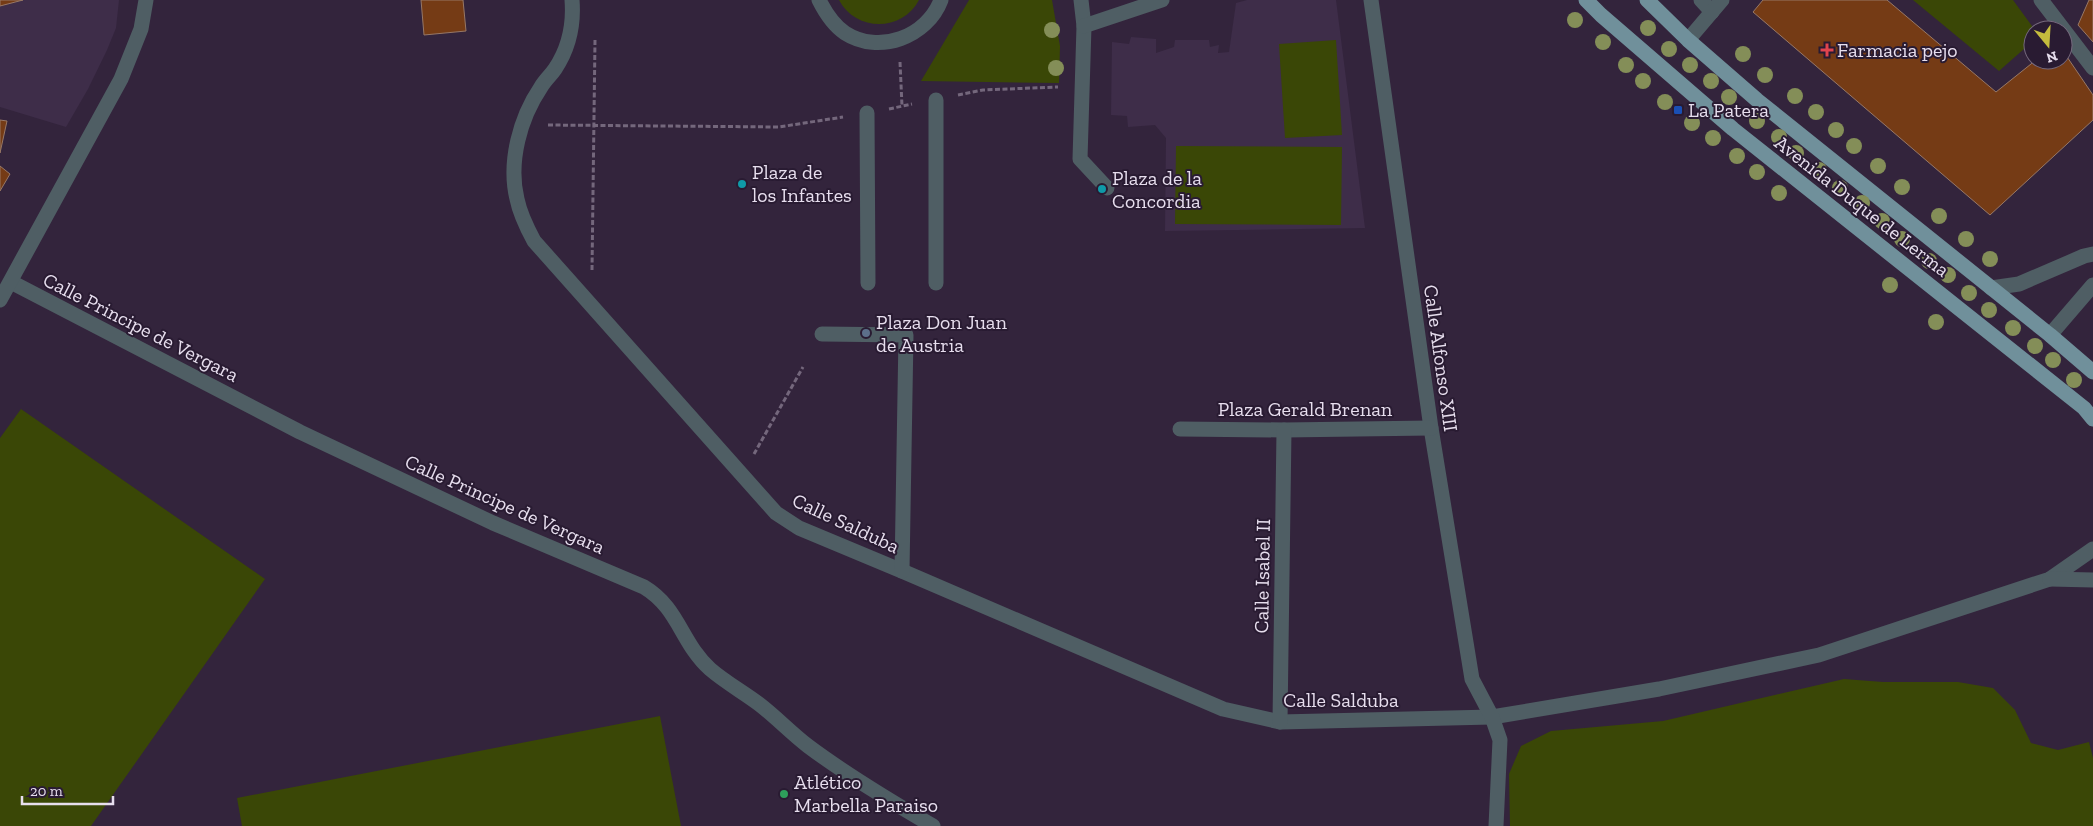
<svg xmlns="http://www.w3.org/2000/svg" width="2093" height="826" viewBox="0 0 2093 826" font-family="'Zilla Slab',serif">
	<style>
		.built { fill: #3e2d49 }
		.green { fill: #3a4706 }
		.building { fill: #753b15; stroke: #977867 }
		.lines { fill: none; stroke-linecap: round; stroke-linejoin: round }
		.path { stroke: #74677c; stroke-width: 3; stroke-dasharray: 5 2.5; stroke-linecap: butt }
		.minor { stroke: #4f5e64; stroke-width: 15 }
		.major { stroke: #70909b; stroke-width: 15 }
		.tree { fill: #848e58 }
		.health-dot { fill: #e0444e; stroke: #291b32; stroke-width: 2 }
		.transit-dot { fill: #1a4fb4; stroke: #291b32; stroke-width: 2 }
		.culture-dot { fill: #0f9aa8; stroke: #291b32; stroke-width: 2 }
		.service-dot { fill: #5c6f8a; stroke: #291b32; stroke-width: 2 }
		.leisure-dot { fill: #2e9e5b; stroke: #291b32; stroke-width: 2 }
		.labels { text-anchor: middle; stroke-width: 4; stroke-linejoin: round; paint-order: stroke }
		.poi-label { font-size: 20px; fill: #e7deee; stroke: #291b32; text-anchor: start }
		.street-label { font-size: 20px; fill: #e7deee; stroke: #291b32 }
	</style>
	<rect width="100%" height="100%" fill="#33243c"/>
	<g class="built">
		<path d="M0,0h119l-3,28 -9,22 -19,39 -22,38 -66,-20z"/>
		<path d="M1247,0h89l29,228 -200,3 1,-93 -11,-13 -27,2 -1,-11 -16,-1 1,-73 17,2 2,-7 25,2v14l18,-6 1,-7h34l1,7 9,-2 -1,8 11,-1 7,-49z"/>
	</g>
	<g class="green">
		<path d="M839,0h80c-17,32 -63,32 -80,0z"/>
		<path d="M969,0h83l8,46 -1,37 -138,-2z"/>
		<path d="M1913,0h100l22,30h-2v11l-34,30z"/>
		<path d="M1336,40l6,95 -57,3 -6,-94z"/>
		<path d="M1176,146l166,1 -1,78 -166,-1z"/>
		<path d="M21,409l244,170 -174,247h-91v-388z"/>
		<path d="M1844,679l39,3h75l35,6 22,22 16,33 27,7 31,-8 4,16v68h-583l-1,-52 12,-28 30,-15 112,-10z"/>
		<path d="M660,716l21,110h-439l-5,-28z"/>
	</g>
	<g class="building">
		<path d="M0,0h23l-23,6z"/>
		<path d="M421,0h42l3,31 -42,4z"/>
		<path d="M1763,0h124l109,92 40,-32h27v-9l30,44v25l-103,95 -237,-203z"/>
		<path d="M2089,0h4v42l-15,-17z"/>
		<path d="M0,120l7,1 -7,32z"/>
		<path d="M0,166l10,8 -10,17z"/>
	</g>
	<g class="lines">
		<g class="path">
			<path d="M900,62l2,44"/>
			<path d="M958,95l25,-5 75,-3"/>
			<path d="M889,109l23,-5"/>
			<path d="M548,125l231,2 64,-10"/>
			<path d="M592,270l3,-230"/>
			<path d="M754,454l49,-87"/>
		</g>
		<g class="minor">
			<path d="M572,0c2,25 -3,48 -17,69 -4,6 -10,11 -14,18 -21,31 -33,75 -24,112 3,15 10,29 17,42l242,272 23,15 103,43 321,138 57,13 212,-5 167,-28 160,-34 231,-76 43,-30"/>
			<path d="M819,0c6,12 14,25 26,33 34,22 82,4 96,-33"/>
			<path d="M1081,0l3,26 -4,133 27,29"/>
			<path d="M1371,0l60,428 41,251 20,38 8,23 -4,86"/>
			<path d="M1701,0l11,12"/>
			<path d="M2041,0l52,68"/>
			<path d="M1084,26l78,-26"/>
			<path d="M1688,40l34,-40"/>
			<path d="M867,113l1,170"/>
			<path d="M11,282l289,150 193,91 151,64c35,21 37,56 66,82 15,13 33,23 49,35 17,13 32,29 49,42 40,30 82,55 125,80"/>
			<path d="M936,283v-183"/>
			<path d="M1991,288l28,-4 65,-28 9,-2"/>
			<path d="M0,300l121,-221 20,-50 5,-29"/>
			<path d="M822,334l84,1 -4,236"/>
			<path d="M2050,335l43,-50"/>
			<path d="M1180,429l104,1 147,-2"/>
			<path d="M2050,579l43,1"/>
			<path d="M1280,722l4,-292"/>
		</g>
		<g class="major">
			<path d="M1586,0l15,15 132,114 351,279 9,11"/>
			<path d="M1647,0l41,40 69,60 293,235 43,37"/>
		</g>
	</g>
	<g class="tree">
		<circle cx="1575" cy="20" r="8"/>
		<circle cx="1648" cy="28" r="8"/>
		<circle cx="1052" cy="30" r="8"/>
		<circle cx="1603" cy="42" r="8"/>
		<circle cx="1669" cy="49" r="8"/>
		<circle cx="1743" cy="54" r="8"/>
		<circle cx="1626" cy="65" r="8"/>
		<circle cx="1690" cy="65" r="8"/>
		<circle cx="1056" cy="68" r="8"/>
		<circle cx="1765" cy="75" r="8"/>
		<circle cx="1643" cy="81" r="8"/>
		<circle cx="1711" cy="81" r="8"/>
		<circle cx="1795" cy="96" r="8"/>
		<circle cx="1729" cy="97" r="8"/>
		<circle cx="1665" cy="102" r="8"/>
		<circle cx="1816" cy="112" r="8"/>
		<circle cx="1757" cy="121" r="8"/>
		<circle cx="1692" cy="123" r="8"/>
		<circle cx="1836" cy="130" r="8"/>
		<circle cx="1779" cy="137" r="8"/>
		<circle cx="1713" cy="138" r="8"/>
		<circle cx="1854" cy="146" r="8"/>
		<circle cx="1796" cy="153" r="8"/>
		<circle cx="1737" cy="156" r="8"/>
		<circle cx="1878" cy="166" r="8"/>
		<circle cx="1819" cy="170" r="8"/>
		<circle cx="1757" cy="172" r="8"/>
		<circle cx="1902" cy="187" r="8"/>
		<circle cx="1840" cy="188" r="8"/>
		<circle cx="1779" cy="193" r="8"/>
		<circle cx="1862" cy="203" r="8"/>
		<circle cx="1939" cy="216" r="8"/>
		<circle cx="1882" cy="221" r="8"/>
		<circle cx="1902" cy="239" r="8"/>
		<circle cx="1966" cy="239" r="8"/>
		<circle cx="1990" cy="259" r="8"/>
		<circle cx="1929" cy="261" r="8"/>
		<circle cx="1948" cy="275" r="8"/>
		<circle cx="1890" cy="285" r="8"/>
		<circle cx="1969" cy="293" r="8"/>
		<circle cx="1989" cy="310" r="8"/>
		<circle cx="1936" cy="322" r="8"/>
		<circle cx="2013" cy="328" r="8"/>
		<circle cx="2035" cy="346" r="8"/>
		<circle cx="2053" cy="360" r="8"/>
		<circle cx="2074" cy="380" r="8"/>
	</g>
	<path class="health-dot" d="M1824.5 42.5h5v5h5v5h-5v5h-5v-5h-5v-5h5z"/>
	<rect class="transit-dot" x="1673" y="105" width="10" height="10" rx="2.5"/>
	<g class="culture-dot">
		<circle cx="742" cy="184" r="5"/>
		<circle cx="1102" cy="189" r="5"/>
	</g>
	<circle class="service-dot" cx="866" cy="333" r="5"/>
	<circle class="leisure-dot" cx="784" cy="794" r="5"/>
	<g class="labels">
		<g class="poi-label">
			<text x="1837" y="57">Farmacia pejo</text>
			<text x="1688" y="117">La Patera</text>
			<text x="752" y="179">Plaza de<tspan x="752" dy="23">los Infantes</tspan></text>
			<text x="1112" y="185">Plaza de la<tspan x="1112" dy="23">Concordia</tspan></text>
			<text x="876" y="329">Plaza Don Juan<tspan x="876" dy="23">de Austria</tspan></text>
			<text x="794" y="789">Atlético<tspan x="794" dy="23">Marbella Paraiso</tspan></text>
		</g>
		<g class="street-label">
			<text transform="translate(1862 206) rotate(38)" y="7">Avenida Duque de Lerma</text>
			<text transform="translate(141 327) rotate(27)" y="7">Calle Principe de Vergara</text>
			<text transform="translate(1441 358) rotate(82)" y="7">Calle Alfonso XIII</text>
			<text x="1305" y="416">Plaza Gerald Brenan</text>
			<text transform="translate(505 504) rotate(24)" y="7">Calle Principe de Vergara</text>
			<text transform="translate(846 523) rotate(25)" y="7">Calle Salduba</text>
			<text transform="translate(1262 576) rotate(-89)" y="7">Calle Isabel II</text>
			<text x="1341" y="707">Calle Salduba</text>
		</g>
	</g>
	<g transform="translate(2048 45) rotate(162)"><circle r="24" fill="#291b32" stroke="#75697d"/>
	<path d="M0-4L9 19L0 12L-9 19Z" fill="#c5bc3d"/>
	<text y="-8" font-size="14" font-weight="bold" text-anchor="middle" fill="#e7deee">N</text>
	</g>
	<path d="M22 796v8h91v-8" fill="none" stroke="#e7deee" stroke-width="2.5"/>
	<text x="30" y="796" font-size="15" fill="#e7deee" stroke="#291b32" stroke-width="4" paint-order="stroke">20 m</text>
</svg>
